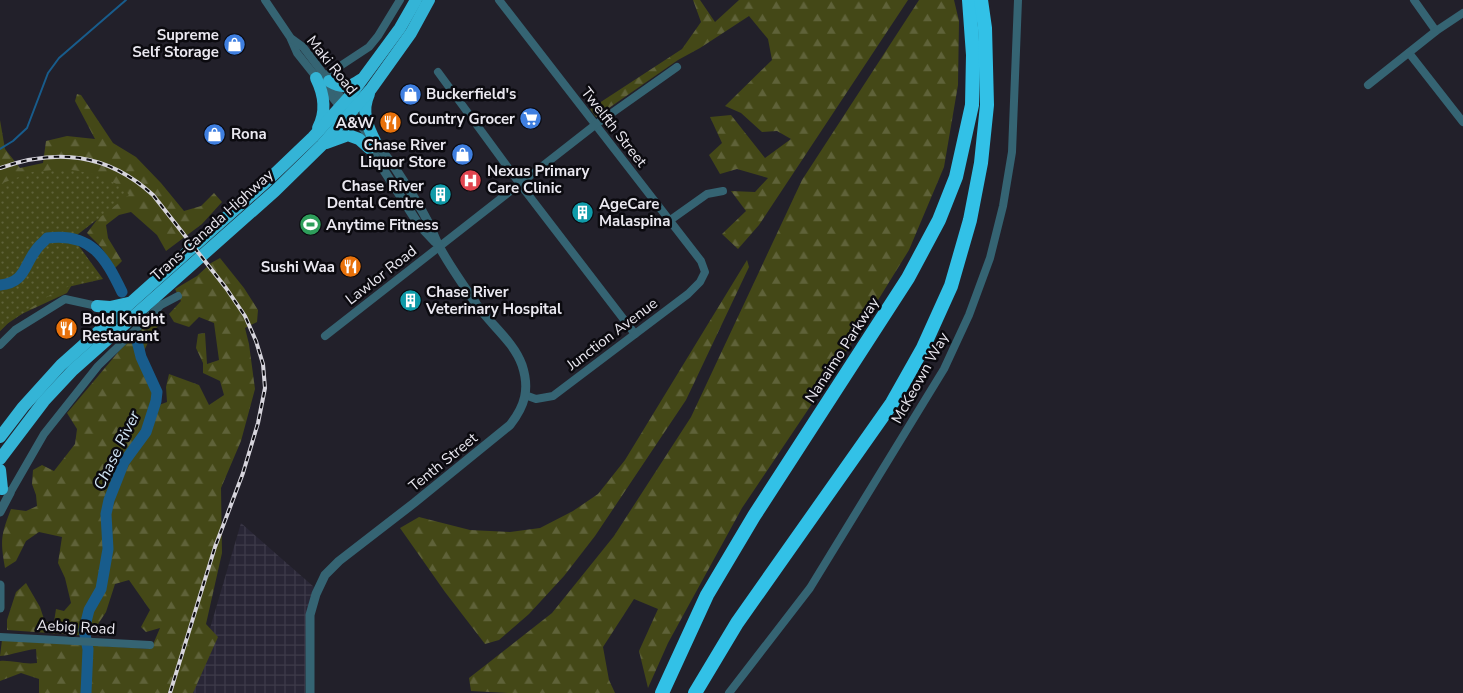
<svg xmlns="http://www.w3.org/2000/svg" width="1463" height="693" viewBox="0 0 1463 693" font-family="'Nunito Sans',sans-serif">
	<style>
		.industrial { fill: url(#industrial-grid) }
		.forest { fill: url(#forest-firs) }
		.park { fill: url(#park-dots) }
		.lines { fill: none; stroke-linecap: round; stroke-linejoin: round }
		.stream { stroke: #185c8c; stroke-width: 2 }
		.river { stroke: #185c8c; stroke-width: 11 }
		.minor { stroke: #356473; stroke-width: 8 }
		.tertiary { stroke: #356473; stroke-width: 9 }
		.trunk { stroke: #34b4d6; stroke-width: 12 }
		.motorway { stroke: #32c1e7; stroke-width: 14 }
		.rail-casing { stroke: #d6d4dc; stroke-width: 4 }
		.rail { stroke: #0b0a0f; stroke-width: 2; stroke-dasharray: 5.5; stroke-linecap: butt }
		.labels { text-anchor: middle; stroke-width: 5; stroke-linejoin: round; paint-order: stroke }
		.poi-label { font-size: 15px; font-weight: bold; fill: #eae8f0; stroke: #0b0a0f; text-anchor: start }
		.street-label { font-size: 15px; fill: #eae8f0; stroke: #0b0a0f }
		.water-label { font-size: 16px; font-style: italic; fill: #d3e7f8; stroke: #0b0a0f }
	</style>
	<defs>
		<pattern id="industrial-grid" width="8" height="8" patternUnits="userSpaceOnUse" patternTransform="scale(1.25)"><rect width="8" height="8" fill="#292636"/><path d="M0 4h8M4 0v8" fill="none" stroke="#3e3b4a"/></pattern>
		<pattern id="forest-firs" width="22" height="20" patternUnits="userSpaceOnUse" patternTransform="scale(1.25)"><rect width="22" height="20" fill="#444817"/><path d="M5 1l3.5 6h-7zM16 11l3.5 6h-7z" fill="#5f6239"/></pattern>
		<pattern id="park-dots" width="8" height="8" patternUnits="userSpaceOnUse" patternTransform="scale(1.25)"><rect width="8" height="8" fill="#444817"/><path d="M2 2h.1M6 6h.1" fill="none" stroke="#5f6239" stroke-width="1.8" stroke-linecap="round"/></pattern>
	</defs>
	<rect width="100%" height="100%" fill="#22202a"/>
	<path class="industrial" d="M241,523l73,64 -8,28 -1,78h-114z"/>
	<g class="forest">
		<path d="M693,0h7l15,22 24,-22h169l-149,225 -21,24 -16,-15 24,-23 -15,-20 24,1 13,-14 -31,-9 -17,5 -11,-19 13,-12 -12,-26 21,-2 34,43 26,-19 -14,-8 -15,1 -21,-19 -16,-7 47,-46 -4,-21 -19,-23 -49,32 -22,12 -82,57 -6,-8 92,-60 19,-27z"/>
		<path d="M919,0h35l5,21 -1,64 -14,82 -35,83 -73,118 -94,140 -74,135 -20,45 -9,-37 19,-42 -24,-10 -31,48 6,33 6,13h-107l-37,-2 -2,-13 83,-65 62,-77 77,-119 111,-237z"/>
		<path d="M77,94l4,1 32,48 23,14 25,26 23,28 17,-5 13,-13 8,9 -20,22 -36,27 -9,-16 -26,-23 -12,3 -13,10 2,13 14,23 -7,7 -14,-21 -14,-14 12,-16 -30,-44 4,110 -6,10 -54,25 -13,13v-211l5,29 15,19 23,-5 3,-22 21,-5 28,3 -20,-38z"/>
		<path d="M220,258l24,30 14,22 -1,12 -12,6 4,16 6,45 -14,52 -20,47 1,65 -16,71 12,13 -25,56h-154v-14l-18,-6 -21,8v-20c13,-1 24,4 37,2l-1,-14c-13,1 -23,6 -36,7l2,-16 149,9 9,-21 -14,4 -5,-5 9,-17 -21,-30 -14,4 -9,28 -16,24 -83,-6v-10l9,-28 10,-9 14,24 5,15h9l2,-13 8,2 7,-8 -6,-25 -7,-15 4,-26 -23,-5 -13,9 -10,20 -11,7c-5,-28 -4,-33 6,-59l15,2 11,-5 -1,-11 -4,-11 1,-14 9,-5 12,6 21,-27 2,-15 -10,-16 53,-63 36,-36 8,-3 -3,13 -7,6 -11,23 13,34 3,18 8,-3 -1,-15 3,-13 30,11 10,20 15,-10 -4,-14 -17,-8v-10l-7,-15 2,-14 7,-1 2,31 12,-4 -5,-37 -15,-6 -10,10 -15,-5 -5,-8 12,-13 -6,-12 22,-13 14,-13z"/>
		<path d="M747,260l2,7 -63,133 -91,136 -31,40 -35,38 -30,26 -14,4 -40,-52 -45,-64 19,-11 51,13 40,2 30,-4 33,-17 25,-17 27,-34z"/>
	</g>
	<path class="park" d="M63,169c22,2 52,8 66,26l-56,43 30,41 -44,10 -52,35 -7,7v-147l32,-12z"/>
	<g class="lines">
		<path class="stream" d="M0,149l13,-8 14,-13 21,-55 11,-15 67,-58"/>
		<g class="river">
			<path d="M0,285c25,-2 24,-20 36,-35 3,-5 8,-8 11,-12 44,-6 58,19 75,54"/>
			<path d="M86,693l2,-44 -4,-19 5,-20 12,-21 7,-40 -2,-35 3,-14 15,-38 22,-30 10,-31 1,-9 -16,-35 -4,-16"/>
		</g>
		<g class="minor">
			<path d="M265,0l25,37 7,16 43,54"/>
			<path d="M499,0l202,261 4,11 -5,10 -12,12 -135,102 -17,3 -11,-4"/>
			<path d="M1414,0l22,31"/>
			<path d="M292,39l11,8 44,58"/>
			<path d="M1409,53l54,69"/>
			<path d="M438,72l82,112 115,150"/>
			<path d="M325,76l44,-29 9,-11 22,-36"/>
			<path d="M1368,85l68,-54 27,-18"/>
			<path d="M669,221l38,-27 16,-3"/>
			<path d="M325,336l270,-211 82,-58"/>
			<path d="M0,345l15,-15 50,-31 32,7"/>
			<path d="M10,493l34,-59 54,-68 63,-61 17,-9"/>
			<path d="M0,637l150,8"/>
			<path d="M729,693l81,-105 134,-219 25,-54 21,-57 13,-52 9,-54 6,-152"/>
		</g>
		<g class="tertiary">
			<path d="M367,144l52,81 16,17"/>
			<path d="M0,488l10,5 -10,19"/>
			<path d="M0,585v23"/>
			<path d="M310,693v-78l6,-21 9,-19 14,-14 75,-58 96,-78c15,-19 20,-36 12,-60 -8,-23 -31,-40 -45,-60 -13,-19 -26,-37 -37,-57 -5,-9 -8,-19 -13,-28 -9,-18 -21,-35 -32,-52 -13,-20 -32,-35 -43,-57"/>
		</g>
		<g class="trunk">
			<path d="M316,78c8,16 11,33 2,50"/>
			<path d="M329,81c12,7 20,7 31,-1"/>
			<path d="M369,94c-8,17 -2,32 7,49"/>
			<path d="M326,143l22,-8 11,4 10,9"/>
			<path d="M97,306l13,1 18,-4"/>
			<path d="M0,437l23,-30 38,-42 206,-184 46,-44 37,-41 50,-68 16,-28"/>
			<path d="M0,459l44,-58 29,-31 202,-179 47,-46 49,-56 40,-56 18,-33"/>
			<path d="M0,470l2,19"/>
		</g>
		<g class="motorway">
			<path d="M662,693l45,-98 47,-79 154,-238 31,-58 17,-43 16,-72 1,-50 -4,-55"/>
			<path d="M695,693l42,-70 155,-220 31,-55 28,-62 19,-66 11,-57 6,-58 -2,-77 -4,-28"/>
		</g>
		<defs>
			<path id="rail" d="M0,168c57,-20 107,-15 153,27l73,93 19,28 11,25 7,23 2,24 -7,35 -15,50 -28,74 -45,146"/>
		</defs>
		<use href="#rail" class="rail-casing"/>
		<use href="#rail" class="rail"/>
	</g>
	<defs>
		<symbol id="shop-disc" viewBox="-11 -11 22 22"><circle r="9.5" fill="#3f7fe0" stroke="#0b0a0f"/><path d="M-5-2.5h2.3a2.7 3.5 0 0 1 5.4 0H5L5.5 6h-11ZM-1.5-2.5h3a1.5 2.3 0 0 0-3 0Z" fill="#fff"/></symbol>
		<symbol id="supermarket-disc" viewBox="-11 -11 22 22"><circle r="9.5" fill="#3f7fe0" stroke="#0b0a0f"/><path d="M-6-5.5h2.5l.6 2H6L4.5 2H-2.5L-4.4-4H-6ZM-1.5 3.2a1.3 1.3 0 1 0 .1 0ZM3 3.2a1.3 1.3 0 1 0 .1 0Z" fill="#fff"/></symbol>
		<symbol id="restaurant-disc" viewBox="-11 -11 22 22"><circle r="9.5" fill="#e8710a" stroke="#0b0a0f"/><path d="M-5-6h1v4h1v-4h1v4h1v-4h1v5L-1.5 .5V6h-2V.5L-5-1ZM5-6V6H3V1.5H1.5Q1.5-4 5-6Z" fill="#fff"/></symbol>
		<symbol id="hospital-disc" viewBox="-11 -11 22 22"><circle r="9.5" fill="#e0444e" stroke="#0b0a0f"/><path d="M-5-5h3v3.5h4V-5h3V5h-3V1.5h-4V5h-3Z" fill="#fff"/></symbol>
		<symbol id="building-disc" viewBox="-11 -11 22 22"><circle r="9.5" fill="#0f9aa8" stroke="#0b0a0f"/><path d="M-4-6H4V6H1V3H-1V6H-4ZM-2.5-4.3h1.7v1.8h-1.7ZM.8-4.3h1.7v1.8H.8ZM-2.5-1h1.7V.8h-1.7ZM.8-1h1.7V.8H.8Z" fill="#fff"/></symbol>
		<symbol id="stadium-disc" viewBox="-11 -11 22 22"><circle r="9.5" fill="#2e9e5b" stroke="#0b0a0f"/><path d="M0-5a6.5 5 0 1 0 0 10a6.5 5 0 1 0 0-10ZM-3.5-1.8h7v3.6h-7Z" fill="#fff"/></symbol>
	</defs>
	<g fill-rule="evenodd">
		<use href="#shop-disc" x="222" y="32" width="25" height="25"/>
		<use href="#shop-disc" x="398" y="82" width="25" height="25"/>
		<use href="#supermarket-disc" x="518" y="106" width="25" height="25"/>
		<use href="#restaurant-disc" x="378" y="110" width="25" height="25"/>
		<use href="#shop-disc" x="202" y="122" width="25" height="25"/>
		<use href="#shop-disc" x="450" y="142" width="25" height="25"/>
		<use href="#hospital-disc" x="458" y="168" width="25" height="25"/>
		<use href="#building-disc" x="428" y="182" width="25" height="25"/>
		<use href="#building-disc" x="570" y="200" width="25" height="25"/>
		<use href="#stadium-disc" x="298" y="212" width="25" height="25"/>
		<use href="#restaurant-disc" x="338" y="254" width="25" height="25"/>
		<use href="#building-disc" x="398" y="288" width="25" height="25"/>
		<use href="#restaurant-disc" x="54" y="316" width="25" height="25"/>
	</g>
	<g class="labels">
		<g class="poi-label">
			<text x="219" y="40" text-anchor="end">Supreme<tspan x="219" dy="17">Self Storage</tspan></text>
			<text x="426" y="99">Buckerfield's</text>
			<text x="515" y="124" text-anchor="end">Country Grocer</text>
			<text x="374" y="128" text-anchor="end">A&amp;W</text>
			<text x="231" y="139">Rona</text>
			<text x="446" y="150" text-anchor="end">Chase River<tspan x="446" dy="17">Liquor Store</tspan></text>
			<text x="487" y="176">Nexus Primary<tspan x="487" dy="17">Care Clinic</tspan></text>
			<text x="424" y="191" text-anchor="end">Chase River<tspan x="424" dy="17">Dental Centre</tspan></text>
			<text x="599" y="209">AgeCare<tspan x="599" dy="17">Malaspina</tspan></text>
			<text x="326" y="230">Anytime Fitness</text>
			<text x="335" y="272" text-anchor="end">Sushi Waa</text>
			<text x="426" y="297">Chase River<tspan x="426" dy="17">Veterinary Hospital</tspan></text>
			<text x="82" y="324">Bold Knight<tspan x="82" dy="17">Restaurant</tspan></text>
		</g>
		<g class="street-label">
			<text transform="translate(332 65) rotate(51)" y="5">Maki Road</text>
			<text transform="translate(614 127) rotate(52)" y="5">Twelfth Street</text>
			<text transform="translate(212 225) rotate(-42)" y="5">Trans-Canada Highway</text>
			<text transform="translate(381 275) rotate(-38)" y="5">Lawlor Road</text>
			<text transform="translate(612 334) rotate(-37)" y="5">Junction Avenue</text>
			<text transform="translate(842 350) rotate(-57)" y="5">Nanaimo Parkway</text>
			<text transform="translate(920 378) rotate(-61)" y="5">McKeown Way</text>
			<text transform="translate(443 462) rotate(-39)" y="5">Tenth Street</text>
			<text transform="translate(76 627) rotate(3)" y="5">Aebig Road</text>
		</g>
		<g class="water-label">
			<text transform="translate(116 450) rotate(-64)" y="6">Chase River</text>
		</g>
	</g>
</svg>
